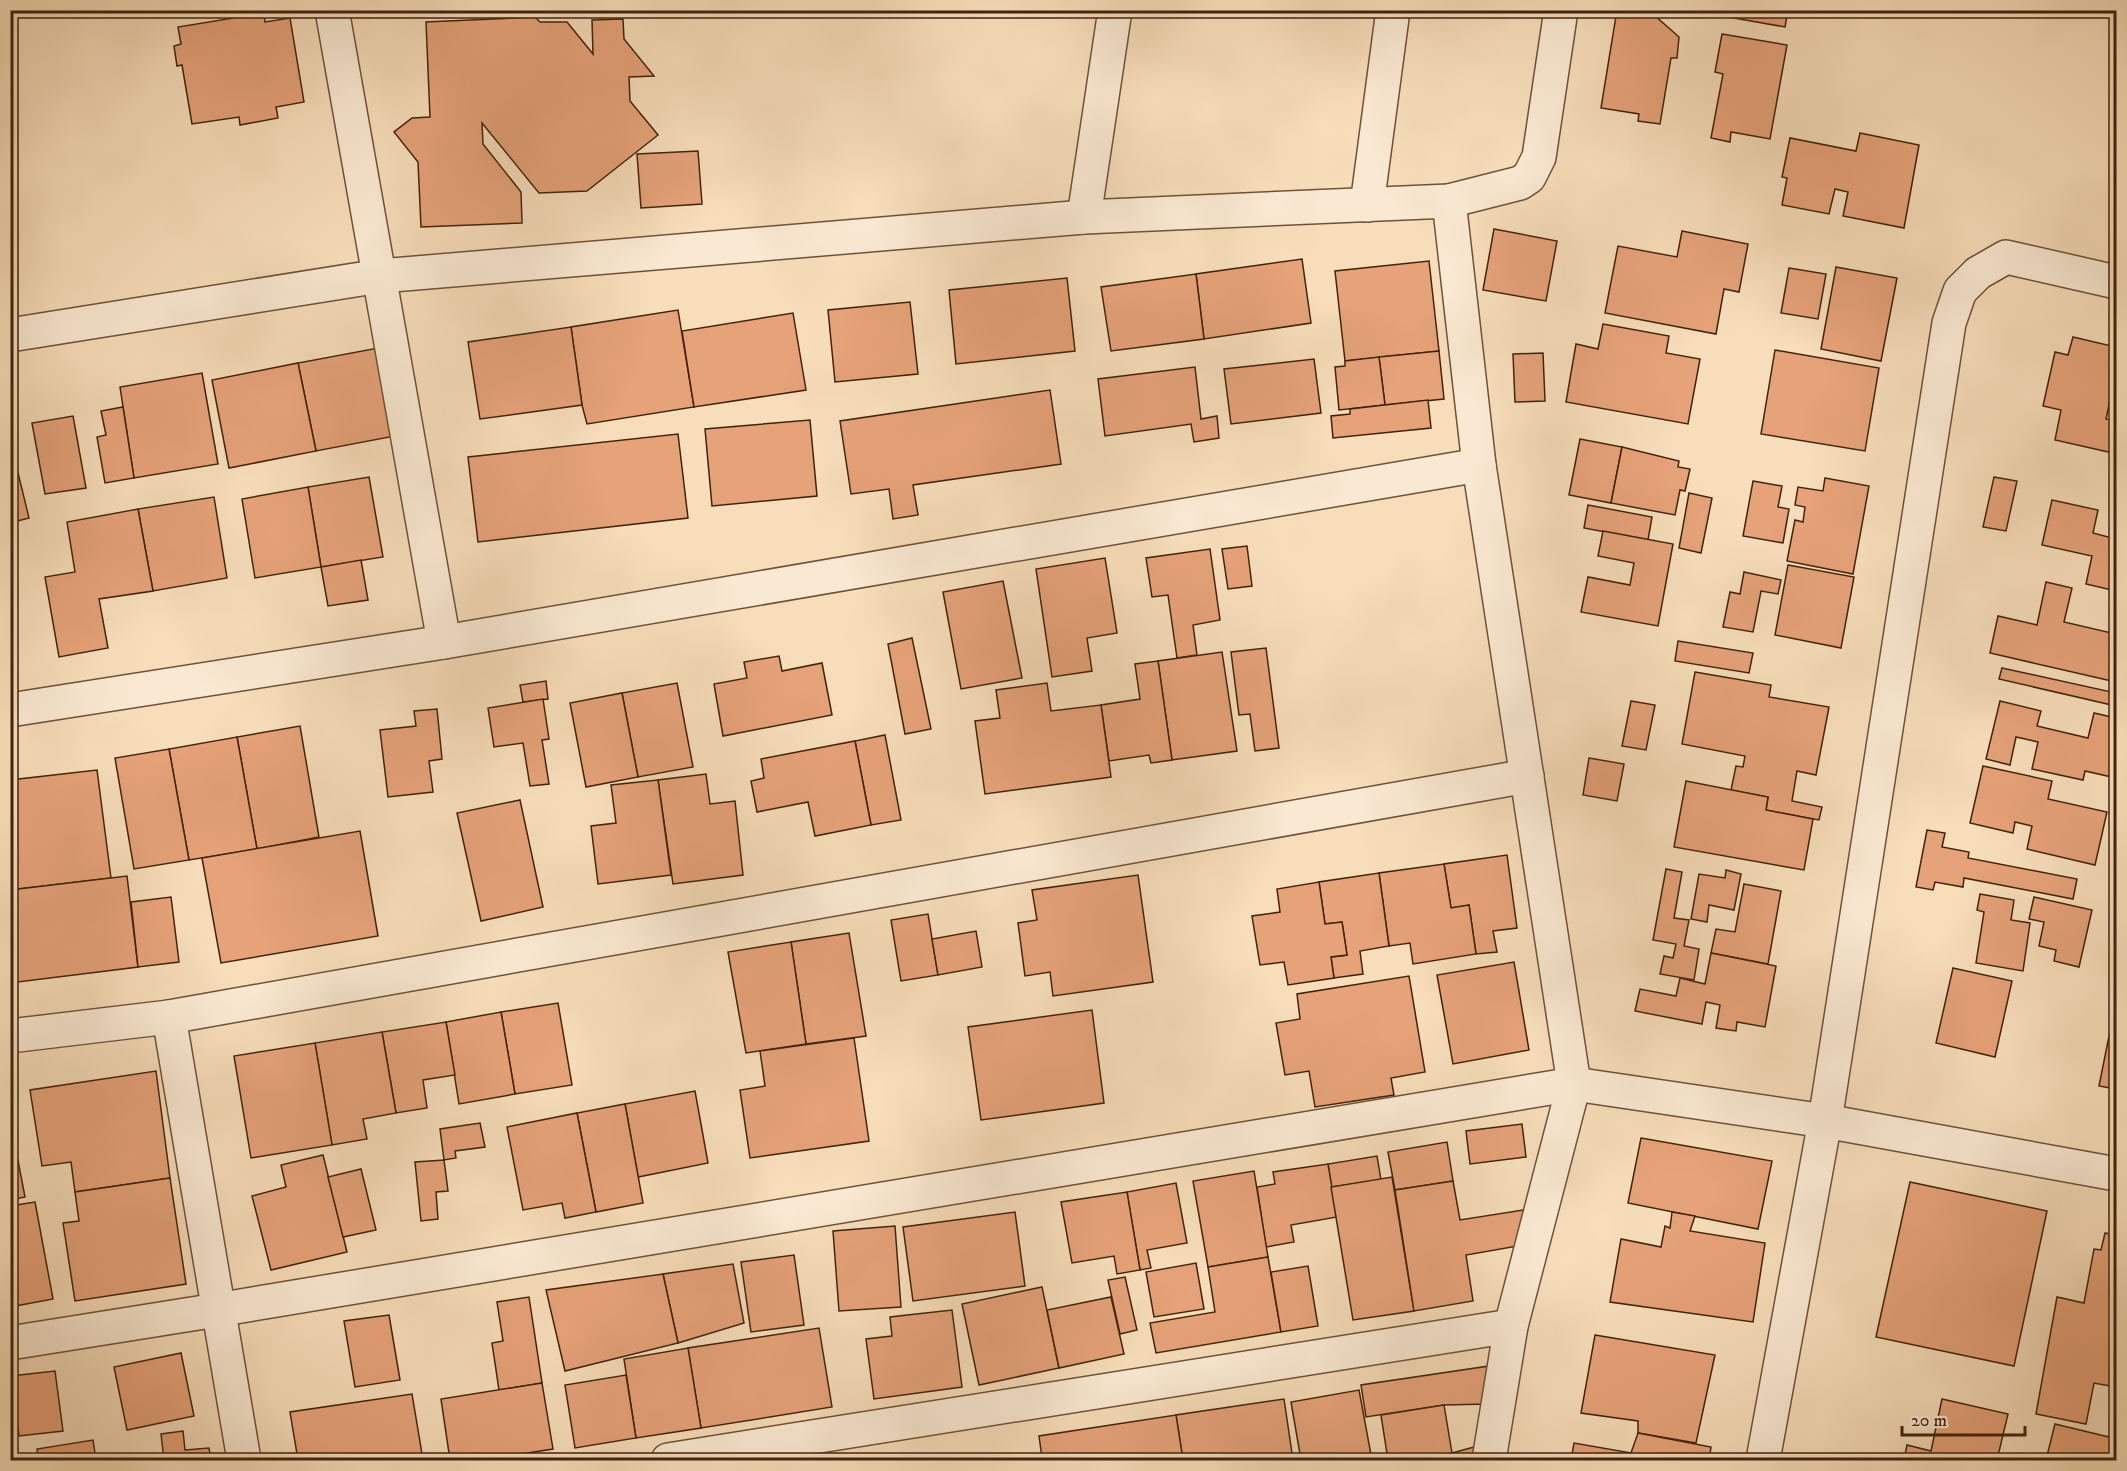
<svg xmlns="http://www.w3.org/2000/svg" width="2127" height="1471" viewBox="0 0 2127 1471" font-family="'IM FELL DW Pica',serif">
	<style>
		.building { fill: #e6a279; stroke: #41230c; stroke-width: 1.5 }
		.lines { fill: none; stroke-linecap: round; stroke-linejoin: round }
		.street-casing { stroke: #6e5238; stroke-width: 36 }
		.street { stroke: #fae9d2; stroke-width: 33 }
	</style>
	<rect width="100%" height="100%" fill="#f7ddba"/>
	<filter id="stains"><feTurbulence type="fractalNoise" baseFrequency=".00333" numOctaves="4"/><feColorMatrix values="0 0 0 0 .2 0 0 0 0 .09 0 0 0 0 .02 0 0 0 .5 -.17"/></filter>
	<radialGradient id="worn" r=".72"><stop offset=".6" stop-color="#630" stop-opacity="0"/><stop offset="1" stop-color="#630" stop-opacity=".3"/></radialGradient>
	<g class="building">
		<path d="M1617,10l37,5 25,22 -2,21h-6l-11,66 -22,-3 1,-7 -38,-6z"/>
		<path d="M1729,10h59l-3,17 -57,-10z"/>
		<path d="M264,13l1,9 25,-4 14,84 -28,5 2,11 -38,7 -1,-8 -47,7 -10,-59 -5,1 -3,-20 7,-2 -3,-17z"/>
		<path d="M535,17l5,5h27l26,32 -1,-34 31,-1 1,20 30,37 -25,1 1,24 28,34 -71,56 -48,2 -57,-70 1,21 38,48 1,31 -101,4 -3,-65 -24,-30 18,-14 18,-1 -4,-95z"/>
		<path d="M1722,34l65,11 -17,94 -39,-7 -1,10 -19,-4 12,-64 -8,-2z"/>
		<path d="M1860,133l59,12 -15,83 -61,-12 5,-24 -13,-3 -6,25 -47,-9 5,-27 -5,-1 8,-39 66,13z"/>
		<path d="M698,151l4,53 -61,4 -4,-54z"/>
		<path d="M1494,229l63,12 -11,60 -63,-11z"/>
		<path d="M1682,231l66,13 -9,48 -15,-3 -8,45 -111,-21 13,-67 59,11z"/>
		<path d="M1302,259l9,64 -107,16 -8,-65z"/>
		<path d="M1429,261l10,90 -94,10 -10,-90z"/>
		<path d="M1836,267l61,11 -16,83 -60,-12z"/>
		<path d="M1789,268l37,6 -8,45 -37,-6z"/>
		<path d="M1196,274l8,65 -93,12 -10,-64z"/>
		<path d="M1067,278l8,73 -119,13 -7,-74z"/>
		<path d="M910,302l8,72 -83,8 -7,-72z"/>
		<path d="M678,310l16,97 -107,17 -5,-19 -11,-78z"/>
		<path d="M793,313l13,77 -112,17 -12,-76z"/>
		<path d="M1603,324l66,12 -3,17 34,6 -12,65 -122,-22 10,-58 22,5z"/>
		<path d="M571,327l11,78 -102,14 -12,-77z"/>
		<path d="M2073,337l43,10v25l-10,47 10,2v15l-3,17 -58,-13 6,-30 -18,-4 12,-54 13,3z"/>
		<path d="M378,348l17,88 -79,15 -18,-88z"/>
		<path d="M1775,350l104,18 -14,83 -104,-17z"/>
		<path d="M1439,351l5,48 -59,6 -6,-48z"/>
		<path d="M1543,353l2,48 -30,1 -2,-48z"/>
		<path d="M1379,357l6,48 -46,5 -4,-43 10,-1v-5z"/>
		<path d="M1314,359l7,54 -90,11 -7,-55z"/>
		<path d="M298,363l18,88 -87,17 -17,-88z"/>
		<path d="M1195,367l6,52 16,-3 2,22 -25,4 -3,-18 -86,12 -7,-57z"/>
		<path d="M202,373l16,91 -84,14 -14,-91z"/>
		<path d="M1050,390l11,74 -148,21 5,30 -25,4 -4,-30 -38,5 -11,-73z"/>
		<path d="M1428,400l3,28 -98,10 -2,-22 19,-2v-5z"/>
		<path d="M123,407l11,71 -29,5 -8,-46 9,-2 -5,-24z"/>
		<path d="M73,416l13,72 -41,6 -13,-71z"/>
		<path d="M810,420l7,76 -105,10 -7,-77z"/>
		<path d="M678,434l10,84 -210,24 -10,-85z"/>
		<path d="M1580,439l42,8 -11,56 -42,-8z"/>
		<path d="M10,440l19,78 -19,5z"/>
		<path d="M1622,447l57,14 -1,6 12,2 -5,22 -5,-1 -5,25 -64,-12z"/>
		<path d="M369,477l14,80 -62,10 -13,-80z"/>
		<path d="M1994,477l23,4 -11,50 -23,-4z"/>
		<path d="M1825,478l44,8 -16,88 -66,-13 8,-41 8,2 2,-15 -10,-2 3,-18 25,4z"/>
		<path d="M1753,481l29,5 -4,21 11,2 -6,34 -40,-7z"/>
		<path d="M308,487l13,80 -66,11 -13,-79z"/>
		<path d="M1689,493l23,5 -11,55 -22,-5z"/>
		<path d="M214,497l13,81 -74,13 -15,-82z"/>
		<path d="M2052,500l46,10 -5,23 19,5 -2,15 6,1v37l-30,-7 6,-28 -50,-11z"/>
		<path d="M1588,505l64,12 -4,23 -64,-12z"/>
		<path d="M138,509l15,82 -54,8 9,49 -49,9 -14,-80 30,-5 -8,-50z"/>
		<path d="M2115,513l1,1v21l-6,-1z"/>
		<path d="M1603,531l70,13 -15,82 -77,-14 7,-35 42,8 4,-22 -36,-7z"/>
		<path d="M1247,546l5,40 -24,3 -6,-40z"/>
		<path d="M1210,549l10,71 -27,5 4,30 -20,3 -9,-63 -16,2 -6,-39z"/>
		<path d="M1105,558l12,75 -30,5 5,33 -40,6 -16,-108z"/>
		<path d="M361,560l7,40 -40,6 -7,-39z"/>
		<path d="M1788,565l66,12 -13,71 -66,-13z"/>
		<path d="M1744,572l37,8 -3,14 -17,-3 -8,41 -30,-5 7,-35 10,2z"/>
		<path d="M1003,581l19,97 -61,11 -18,-97z"/>
		<path d="M2046,582l26,6 -8,34 52,12v48l-126,-29 8,-37 39,9z"/>
		<path d="M912,638l19,91 -26,5 -17,-90z"/>
		<path d="M1678,641l75,12 -4,20 -74,-12z"/>
		<path d="M1266,648l13,100 -24,3 -5,-37 -11,1 -8,-63z"/>
		<path d="M1222,652l15,99 -65,9 -14,-99z"/>
		<path d="M779,656l3,15 40,-8 10,52 -109,21 -9,-52 33,-6 -3,-16z"/>
		<path d="M1158,661l14,99 -21,3 -2,-8 -40,6 -8,-56 39,-6 -5,-35z"/>
		<path d="M2002,668l114,25v13l-117,-27z"/>
		<path d="M1695,672l76,13 -2,12 60,10 -13,68 -19,-4 -5,30 30,6 -3,13 -53,-10 2,-13 -37,-7 5,-24 7,1 2,-11 -63,-12z"/>
		<path d="M546,681l2,18 -25,3 -3,-17z"/>
		<path d="M677,683l16,84 -55,10 -16,-84z"/>
		<path d="M1047,683l4,28 50,-6 10,72 -126,17 -10,-73 25,-3 -4,-28z"/>
		<path d="M622,693l16,84 -52,10 -16,-84z"/>
		<path d="M543,699l6,40 -7,1 7,44 -19,2 -7,-43 -29,4 -6,-39z"/>
		<path d="M1631,701l24,4 -9,45 -24,-4z"/>
		<path d="M2000,701l41,10 -4,15 51,12 6,-25 22,5v60l-31,-7 -2,9 -51,-11 6,-27 -22,-5 -6,28 -24,-6z"/>
		<path d="M437,709l5,50 -13,2 4,31 -45,5 -8,-67 36,-4 -2,-15z"/>
		<path d="M300,726l19,111 -62,12 -20,-112z"/>
		<path d="M885,735l16,85 -30,5 -16,-84z"/>
		<path d="M237,737l20,112 -68,11 -20,-111z"/>
		<path d="M855,741l16,84 -56,11 -7,-34 -51,10 -6,-31 13,-3 -3,-19z"/>
		<path d="M169,749l20,111 -55,9 -19,-111z"/>
		<path d="M1589,758l35,6 -7,37 -34,-6z"/>
		<path d="M1983,766l69,15 -4,18 59,13 -12,53 -68,-16 5,-23 -17,-4 -2,11 -43,-10z"/>
		<path d="M97,770l14,108 -101,12v-110z"/>
		<path d="M706,774l4,30 25,-3 8,74 -70,9 -15,-104z"/>
		<path d="M658,780l13,95 -73,9 -7,-58 25,-3 -5,-38z"/>
		<path d="M1686,781l82,16 -2,13 47,9 -9,51 -130,-23z"/>
		<path d="M520,800l23,107 -62,14 -24,-108z"/>
		<path d="M1927,830l18,3 -3,14 27,5 -1,6 109,21 -4,20 -109,-21 -1,9 -28,-5 -2,8 -17,-3z"/>
		<path d="M360,831l18,105 -157,27 -19,-105z"/>
		<path d="M1507,855l10,73 -24,3 4,21 -21,2 -7,-49 -18,3 -7,-44z"/>
		<path d="M1444,864l7,44 18,-3 7,49 -63,10 -3,-21 -21,3 -10,-73z"/>
		<path d="M1666,869l16,3 -8,46 15,2 -5,26 15,3 -5,31 -34,-6 4,-18 9,2 3,-14 -23,-4z"/>
		<path d="M1726,870l15,4 -7,36 -25,-5 -2,17 -16,-3 8,-45 26,4z"/>
		<path d="M1379,873l10,73 -29,5 3,23 -29,4 -3,-21 16,-2 -5,-33 -17,2 -6,-42z"/>
		<path d="M1138,875l15,107 -100,14 -3,-24 -25,4 -7,-53 19,-3 -5,-30z"/>
		<path d="M127,876l11,91 -128,16v-93z"/>
		<path d="M1319,882l6,42 17,-2 5,33 -16,2 3,21 -46,7 -4,-23 -24,3 -8,-49 28,-4 -3,-23z"/>
		<path d="M1744,884l37,7 -13,73 -57,-11 5,-24 19,3z"/>
		<path d="M1980,894l34,6 -3,20 19,3 -7,48 -47,-8 8,-51 -7,-2z"/>
		<path d="M171,897l8,65 -41,5 -7,-65z"/>
		<path d="M2034,897l58,13 -13,57 -25,-6 2,-11 -17,-4 5,-24 -15,-3z"/>
		<path d="M928,914l10,61 -37,6 -10,-61z"/>
		<path d="M976,931l6,36 -44,8 -6,-36z"/>
		<path d="M849,933l17,103 -60,8 -15,-102z"/>
		<path d="M791,942l15,102 -60,9 -18,-101z"/>
		<path d="M1711,953l65,13 -11,61 -28,-5 -1,9 -20,-3 4,-23 -14,-3 -4,22 -67,-13 5,-22 36,7 4,-18 25,6z"/>
		<path d="M1514,962l15,88 -76,14 -16,-89z"/>
		<path d="M1953,968l59,13 -17,76 -59,-14z"/>
		<path d="M1409,976l16,96 -34,6 3,17 -79,12 -6,-36 -24,4 -9,-52 24,-4 -3,-25z"/>
		<path d="M558,1003l14,82 -57,9 -14,-82z"/>
		<path d="M1092,1010l12,93 -123,17 -13,-93z"/>
		<path d="M501,1012l14,82 -56,10 -13,-82z"/>
		<path d="M446,1022l9,53 -32,5 4,28 -31,5 -14,-81z"/>
		<path d="M2110,1031l6,1v57l-17,-3z"/>
		<path d="M382,1032l14,81 -33,6 4,20 -35,6 -17,-102z"/>
		<path d="M854,1038l15,103 -119,17 -10,-68 25,-4 -5,-35z"/>
		<path d="M315,1043l17,102 -81,13 -17,-102z"/>
		<path d="M156,1071l14,107 -95,14 -4,-30 -29,4 -12,-76z"/>
		<path d="M695,1091l13,72 -70,14 -13,-73z"/>
		<path d="M625,1104l18,99 -47,9 -19,-99z"/>
		<path d="M577,1113l19,99 -31,6 -3,-15 -39,7 -16,-83z"/>
		<path d="M10,1119l15,78 -15,3z"/>
		<path d="M480,1123l5,24 -30,4 1,7 -12,2 -4,-31z"/>
		<path d="M1522,1124l4,33 -56,7 -4,-33z"/>
		<path d="M1641,1138l131,23 -14,68 -130,-26z"/>
		<path d="M1447,1142l6,39 -58,9 -7,-38z"/>
		<path d="M323,1155l24,97 -76,18 -19,-74 34,-9 -5,-22z"/>
		<path d="M1377,1156l4,24 -50,7 -3,-23z"/>
		<path d="M444,1160l4,31 -12,1 2,27 -17,2 -6,-59z"/>
		<path d="M1328,1164l9,53 -46,8 3,17 -28,5 -9,-60 18,-3 -2,-12z"/>
		<path d="M361,1169l15,61 -33,7 -15,-60z"/>
		<path d="M1254,1171l14,86 -60,10 -15,-86z"/>
		<path d="M1392,1177l22,134 -61,9 -22,-133z"/>
		<path d="M170,1178l16,106 -111,17 -12,-78 16,-2 -4,-29z"/>
		<path d="M1453,1181l7,39 63,-10 6,34 -63,11 7,46 -59,10 -19,-121z"/>
		<path d="M1910,1182l137,29 -33,155 -138,-29z"/>
		<path d="M1176,1183l11,60 -40,7 4,18 -11,2 -13,-78z"/>
		<path d="M1127,1192l13,78 -23,4 -3,-18 -42,7 -11,-61z"/>
		<path d="M35,1202l18,97 -43,8v-101z"/>
		<path d="M1015,1212l10,74 -112,15 -10,-74z"/>
		<path d="M1672,1212l23,4 -5,15 75,12 -12,79 -143,-20 11,-63 40,8 4,-21 5,2z"/>
		<path d="M895,1226l6,81 -62,4 -6,-80z"/>
		<path d="M2105,1233l11,2v152l-22,-4 -8,41 -50,-10 21,-117 27,6 10,-54 7,1z"/>
		<path d="M794,1255l10,70 -53,7 -10,-70z"/>
		<path d="M1268,1257l13,75 -125,21 -6,-30 65,-11 -7,-45z"/>
		<path d="M1196,1263l8,46 -50,8 -8,-45z"/>
		<path d="M733,1264l11,59 -66,20 -15,-69z"/>
		<path d="M1308,1266l10,60 -37,6 -10,-60z"/>
		<path d="M663,1274l15,69 -113,28 -19,-81z"/>
		<path d="M1125,1277l12,53 -17,4 -12,-54z"/>
		<path d="M1042,1287l17,81 -80,17 -17,-81z"/>
		<path d="M529,1297l13,86 -43,7 -7,-47 11,-2 -6,-39z"/>
		<path d="M1111,1297l13,57 -65,14 -12,-58z"/>
		<path d="M952,1310l10,77 -88,12 -8,-60 26,-3 -2,-19z"/>
		<path d="M389,1315l11,65 -45,7 -11,-66z"/>
		<path d="M819,1328l13,79 -131,21 -13,-80z"/>
		<path d="M1595,1335l120,20 -19,88 -58,-10v-12l-57,-8z"/>
		<path d="M688,1348l13,80 -65,10 -12,-79z"/>
		<path d="M181,1353l13,63 -67,14 -13,-63z"/>
		<path d="M1496,1365l-9,39 -43,1 -78,12 -5,-32z"/>
		<path d="M55,1371l8,60 -44,5 -8,-60z"/>
		<path d="M626,1375l10,63 -61,10 -10,-63z"/>
		<path d="M542,1383l11,66 -71,11h-32l-9,-61z"/>
		<path d="M1359,1390l13,70h-71l-10,-58z"/>
		<path d="M412,1394l11,66h-125l-8,-48z"/>
		<path d="M1284,1399l9,61h-110l-7,-45z"/>
		<path d="M1942,1399l66,15 -11,46h-93l3,-15 24,6z"/>
		<path d="M1444,1405l8,48 -50,7h-14l-7,-45z"/>
		<path d="M1176,1415l7,45h-159l18,-2 -3,-22z"/>
		<path d="M2055,1424l54,13 2,-10 5,1v32h-70z"/>
		<path d="M183,1431l2,19 24,-2 2,12h-47l-3,-26z"/>
		<path d="M1638,1433l73,14 -2,13h-138l3,-17 57,10z"/>
		<path d="M93,1440l3,20h-57l-2,-11z"/>
		<path d="M1485,1444l-1,16h-82l50,-7z"/>
	</g>
	<g class="lines">
		<defs>
			<g id="street">
				<path d="M332,10l112,632"/>
				<path d="M1449,201l30,264 95,619 -63,242 -22,134"/>
				<path d="M1367,205l26,-195"/>
				<path d="M1084,217l31,-207"/>
				<path d="M10,335l370,-59 704,-59 365,-16 71,-18 9,-6 10,-20 22,-147"/>
				<path d="M10,710l434,-68 1035,-177"/>
				<path d="M169,1017l75,443"/>
				<path d="M10,1036l159,-19 1358,-241"/>
				<path d="M10,1343l207,-33 1357,-226 251,37 291,53"/>
				<path d="M668,1460l843,-134"/>
				<path d="M1763,1460l62,-339 124,-798 11,-32 18,-18 28,-16 110,25"/>
			</g>
		</defs>
		<use href="#street" class="street-casing"/>
		<use href="#street" class="street"/>
	</g>
	<rect width="2127" height="1471" fill="none" stroke="#f7ddba" stroke-width="36"/>
	<rect x="12" y="12" width="2103" height="1447" fill="none" stroke="#41230c" stroke-width="3"/>
	<rect x="18" y="18" width="2091" height="1435" fill="none" stroke="#41230c" stroke-width="1.5"/>
	<path d="M1902 1426v9h123v-9" fill="none" stroke="#41230c" stroke-width="3"/>
	<text x="1911" y="1426" font-size="18" fill="#41230c" stroke="#fae9d2" stroke-width="4.5" paint-order="stroke">20 m</text>
	<rect width="100%" height="100%" filter="url(#stains)"/>
	<rect width="100%" height="100%" fill="url(#worn)"/>
</svg>
